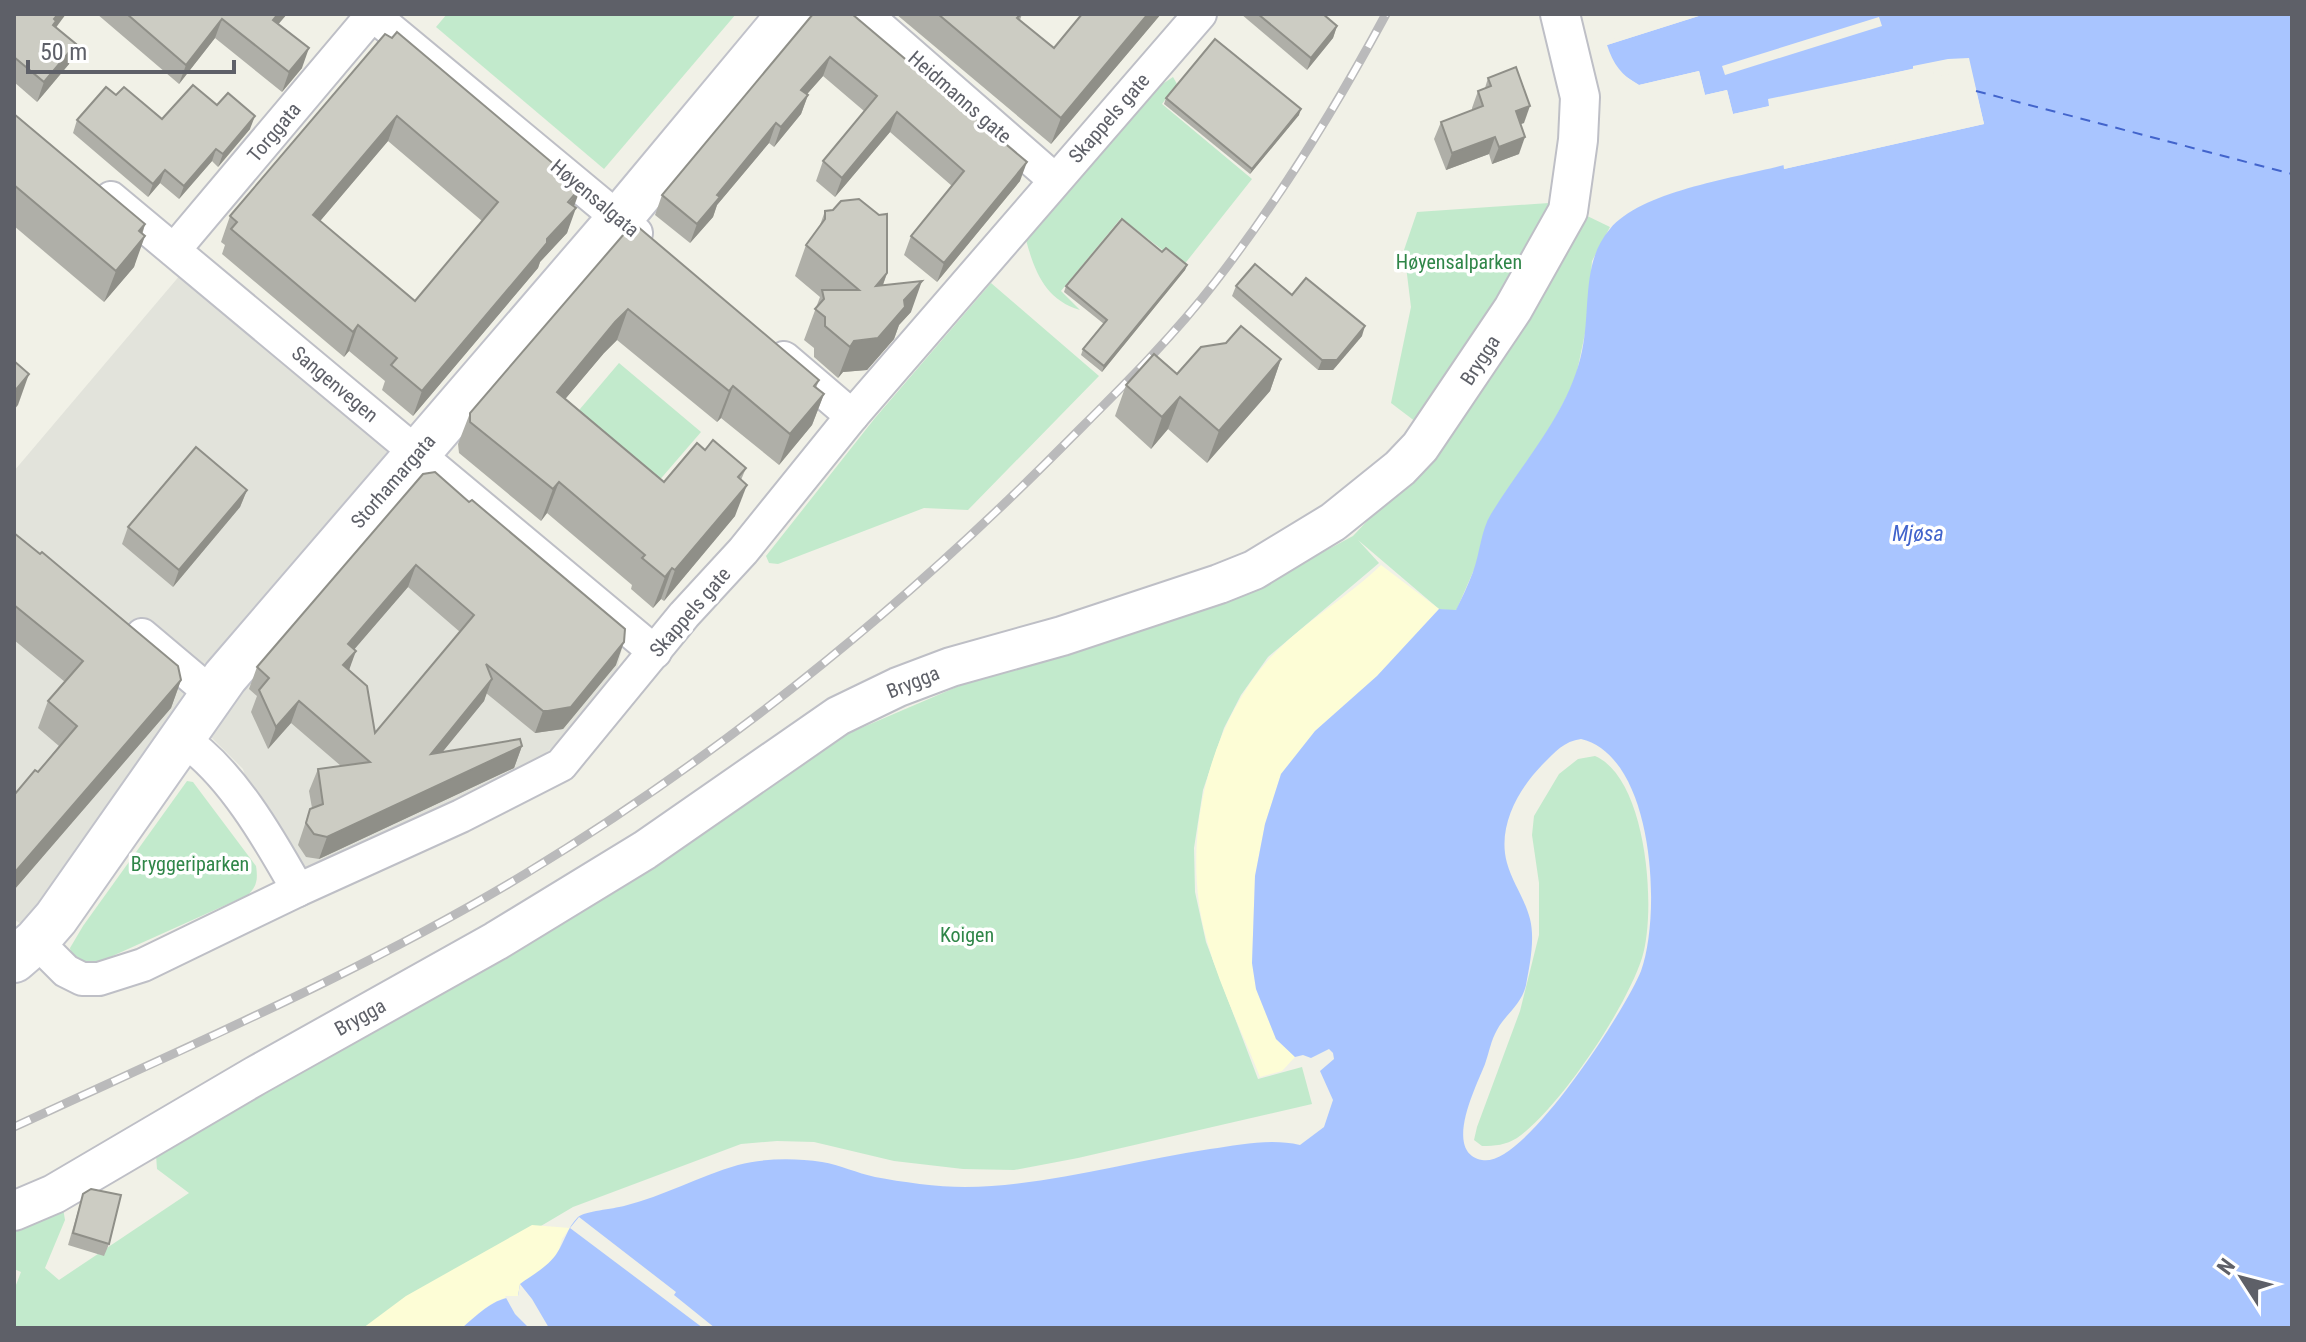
<svg xmlns="http://www.w3.org/2000/svg" width="2306" height="1342" viewBox="0 0 2306 1342" font-family="'Roboto Condensed',sans-serif">
	<style>
		.industrial { fill: #e2e3db }
		.green { fill: #c2eacc }
		.sand { fill: #fdfdd6 }
		.water { fill: #a9c5ff; fill-rule: evenodd }
		.pier { fill: #f1f1e7 }
		.lines { fill: none; stroke-linecap: round; stroke-linejoin: round }
		.ferry { stroke: #4264cc; stroke-width: 2; stroke-dasharray: 10 8; stroke-linecap: butt }
		.minor-casing { stroke: #bebfc6; stroke-width: 36 }
		.tertiary-casing { stroke: #bebfc6; stroke-width: 42 }
		.secondary-casing { stroke: #c1c2ca; stroke-width: 48 }
		.minor { stroke: #fff; stroke-width: 32 }
		.tertiary { stroke: #fff; stroke-width: 38 }
		.secondary { stroke: #fff; stroke-width: 44 }
		.rail-casing { stroke: #bababb; stroke-width: 9 }
		.rail { stroke: #fff; stroke-width: 6; stroke-dasharray: 18; stroke-linecap: butt }
		.wall { fill: #afafa8; fill-rule: evenodd }
		.shaded-wall { fill: #8f8f88 }
		.building { fill: #ccccc3; stroke: #8f8f88; stroke-width: 2; fill-rule: evenodd }
		.labels { text-anchor: middle; stroke-width: 7; stroke-linejoin: round; paint-order: stroke }
		.street-label { font-size: 20px; fill: #5e6068; stroke: #fff }
		.park-label { font-size: 20px; fill: #2f8648; stroke: #fff }
		.water-label { font-size: 22px; font-style: italic; fill: #4264cc; stroke: #fff }
	</style>
	<rect width="100%" height="100%" fill="#f1f1e7"/>
	<path class="industrial" d="M181,274l443,366 -9,38 -62,69 -13,11 -84,50 -147,64 -59,-79 -7,-24 -59,-59 -154,221 -16,-12v-448z"/>
	<g class="green">
		<path d="M447,14h289l-132,155 -168,-142z"/>
		<path d="M1173,77l4,7 -15,20 90,75 -69,87 -62,-48 -60,73 19,19c-34,-10 -45,-37 -54,-70l126,-149z"/>
		<path d="M1549,203c-34,80 -85,148 -133,219l-25,-19 20,-96 -7,-57 13,-38z"/>
		<path d="M1579,212l31,15 -18,34 -5,63 -12,57 -102,191 -17,39 -17,-2 -81,-69 21,23 -111,94 -27,38 -17,33 -21,62 -9,58 1,44 11,50 52,137 44,-12 10,37 -234,54 -64,12 -51,-1 -69,-8 -80,-19 -37,-1 -36,3 -168,63 -204,121h-355v-38l7,-18 -7,-3v-38l49,-23 2,12 -20,48 14,12 130,-87 -32,-24 -1,-14 677,-415 133,-57 109,-31 106,-37 114,-48 58,-31 79,-84z"/>
		<path d="M991,283l108,93 -131,134 -44,-2 -146,56 -9,-1 -3,-7 109,-138z"/>
		<path d="M619,363l82,69 -50,58 -82,-68z"/>
		<path d="M1595,756c52,22 62,154 47,202 -16,50 -82,150 -125,180 -11,7 -22,8 -35,8l-8,-6 3,-13 43,-116 19,-76v-52l-7,-48 2,-19 25,-42 19,-15z"/>
		<path d="M187,781l6,1 63,84c2,13 1,20 -8,29l-140,63 -18,6 -18,-5 -2,-11 13,-22z"/>
	</g>
	<g class="sand">
		<path d="M1381,565l58,44 -62,67 -62,55 -34,43 -16,50 -10,52 -3,87 4,26 20,50 19,18 -13,14 -22,6c-18,-45 -40,-90 -53,-136 -27,-93 -2,-209 62,-282 33,-36 77,-60 112,-94z"/>
		<path d="M532,1225l38,3 -8,11 -4,14 -40,43c-23,0 -39,17 -56,32h-99l43,-32z"/>
	</g>
	<path class="water" d="M1705,14h587v1314h-1830c17,-15 33,-31 56,-32l2,-12c12,-9 29,-18 37,-31 8,-12 10,-25 21,-36 7,-6 35,-8 46,-11 40,-10 75,-30 114,-41 27,-7 57,-7 84,-3 18,3 35,11 53,15 26,5 63,10 90,10 83,-1 164,-26 245,-38 30,-4 60,-11 90,-4l24,-18 9,-27 -13,-29 14,-12 -1,-6 -4,-4 -18,9 -8,-3 -8,2 -19,-18 -20,-50 -4,-26 3,-87 10,-52 16,-50 34,-43 62,-55 62,-67 17,1c6,-12 12,-25 17,-38 7,-19 8,-42 18,-58 33,-54 78,-101 91,-163 9,-41 -1,-89 28,-122 31,-38 126,-51 174,-64v4l200,-45 -14,-58 -36,-2 -109,24 -36,14 -56,12 -6,-24 -22,5 -6,-24 -60,14c-17,-9 -26,-21 -32,-40zM1581,739c73,17 81,174 60,232 -14,36 -117,198 -159,189 -40,-8 -5,-75 3,-96 4,-11 6,-24 12,-34 9,-17 24,-24 29,-45 4,-21 9,-46 4,-66 -5,-20 -18,-37 -23,-56 -10,-36 11,-73 35,-98 12,-12 22,-24 39,-26z"/>
	<g class="pier">
		<path d="M1692,14h13l-98,31 -1,-4z"/>
		<path d="M1879,17l3,9 -157,49 -3,-9z"/>
		<path d="M1969,58l15,66 -200,45 -1,-8 5,3 191,-43 -11,-51 -32,7 -5,-8 -101,22 1,9 -3,4 -38,8 -5,-5 -52,11 -4,-2 -5,-21 -22,3 -5,-22 -59,13 -19,-12 -3,-11 6,8 17,11 60,-14 6,24 22,-5 6,24 36,-8 -1,-7 145,-30v-3l35,-7z"/>
		<path d="M579,1217l97,75 -2,3 41,33h-12l-133,-100z"/>
		<path d="M520,1284l12,15 17,29h-20l-14,-14 -10,-18h13z"/>
	</g>
	<g class="lines">
		<path class="ferry" d="M1976,91l316,83"/>
		<defs>
			<g id="minor">
				<path d="M372,14l264,219"/>
				<path d="M865,14l190,166"/>
				<path d="M111,198l544,454"/>
				<path d="M174,250l199,-236"/>
				<path d="M784,358l68,58"/>
				<path d="M142,635l70,59"/>
				<path d="M180,738c49,30 90,102 118,152"/>
				<path d="M36,941l30,30 16,8h17l44,-14 155,-75 163,-74 100,-51 123,-150 59,-64 109,-135 348,-402"/>
			</g>
			<path id="tertiary" d="M14,1211l40,-17 201,-118 241,-135 149,-91 193,-134 60,-29 53,-20 111,-31 157,-52 35,-14 79,-48 67,-54 20,-21 93,-138 55,-98 10,-71 2,-43 -20,-83"/>
			<path id="secondary" d="M14,960l22,-19 20,-23 169,-241 395,-459 170,-204"/>
		</defs>
		<use href="#minor" class="minor-casing"/>
		<use href="#tertiary" class="tertiary-casing"/>
		<use href="#secondary" class="secondary-casing"/>
		<use href="#minor" class="minor"/>
		<use href="#tertiary" class="tertiary"/>
		<use href="#secondary" class="secondary"/>
		<defs>
			<path id="rail" d="M14,1127c172,-80 349,-155 511,-253 199,-121 380,-268 544,-434 51,-51 103,-102 147,-159 65,-84 120,-174 170,-267"/>
		</defs>
		<use href="#rail" class="rail-casing"/>
		<use href="#rail" class="rail"/>
	</g>
	<g class="wall">
		<path d="M14,14l42,14 13,36 -32,38 -23,-20z"/>
		<path d="M97,14h190l-9,10 24,44 -20,24 -67,-54 -36,46z"/>
		<path d="M813,14l207,167 -83,101 -33,-27 7,-19 41,-50 -62,-54 -55,65 -19,-16 7,-20 41,-50 -41,-35 -16,18 1,1 -7,19 -27,33 -5,-4 -52,62 -4,12 -23,26 -35,-28 7,-20z"/>
		<path d="M896,14h126l-2,6 34,28 107,-34 -110,130z"/>
		<path d="M1241,14h82l14,12 -4,12 -26,32z"/>
		<path d="M385,34l189,172 -7,27 -27,29 -2,6 -125,148 -31,-26 3,-9 -36,-30 -5,6 -122,-103 3,-9 -4,-3 9,-26zM388,141l94,80 -67,80 -95,-80z"/>
		<path d="M1488,78l36,45 -4,1 -1,30 -27,10 -3,-10 -43,16 -12,-31 7,-17 31,-12v-2l6,-17 7,-3z"/>
		<path d="M116,95l46,24 55,-14 33,24 -32,38 -6,-6 -33,38 -19,-16 -12,14 -75,-64 4,-13z"/>
		<path d="M1166,98l133,17 -49,59 -86,-70z"/>
		<path d="M14,114l131,110 -11,43 -30,35 -90,-76z"/>
		<path d="M825,211l62,62 -4,12 28,27 -12,13 -5,14 -27,31 -24,2 -5,6 -24,-21v-9l-10,-8 16,-43 -25,-21 11,-31 13,-17z"/>
		<path d="M630,227l189,153 -3,8 8,6 -12,31 -33,40 -58,-47 -4,4 -100,-82 -13,13 -39,46 99,83 41,-32 41,18 -5,12 -6,36 -71,85 -3,-2 -8,9 -22,-19 1,-4 -85,-72 -6,8 -82,-68 -1,-9 12,-31z"/>
		<path d="M1187,265l-2,5 -83,102 -21,-17 2,-6 21,-25 -40,-32 2,-6z"/>
		<path d="M1236,286l56,9 70,41 -29,34h-15l-86,-74z"/>
		<path d="M1281,359l-11,32 -63,72 -39,-34 -17,20 -36,-33 11,-31 51,-11z"/>
		<path d="M423,474l193,191 -53,64 -28,4 -49,-40 -2,8 -42,51 80,-6 -8,22 -195,91 -13,-2 -8,-12 12,-36 2,-1 -3,-17 9,-22 23,-3 -50,-43 -23,26 -17,-37 6,-16 -8,-7 8,-22zM408,587l52,45 -85,101 -26,-63 5,-21z"/>
		<path d="M247,490l-7,17 -67,80 -51,-43 6,-17z"/>
		<path d="M14,533l167,147 -10,28 -157,182v-95l24,-23 21,-26 -21,-18 10,-27 17,-19 -51,-42z"/>
		<path d="M83,1194l26,50 -5,12 -36,-11z"/>
	</g>
	<g class="shaded-wall">
		<path d="M58,14h8l-14,19 2,-14z"/>
		<path d="M278,14h9l-21,25 7,-19z"/>
		<path d="M1148,14h13l-110,130 10,-26z"/>
		<path d="M222,19l-7,19 -36,46 7,-19z"/>
		<path d="M1337,26l-4,12 -26,32 4,-12z"/>
		<path d="M76,44l-7,20 -32,38 7,-20z"/>
		<path d="M309,48l-7,20 -20,24 7,-20z"/>
		<path d="M830,57l-7,19 -29,33 7,-19z"/>
		<path d="M808,95l-7,19 -27,33 7,-20z"/>
		<path d="M1530,106l-6,17 -15,5 7,-17z"/>
		<path d="M1301,109l-2,6 -49,59 2,-5z"/>
		<path d="M897,112l-7,20 -55,65 7,-19z"/>
		<path d="M255,116l-5,13 -32,38 5,-13z"/>
		<path d="M397,116l-9,25 -84,99 9,-25z"/>
		<path d="M776,123l-7,20 -52,62 -4,12 -23,26 7,-19 20,-29z"/>
		<path d="M1495,137l-6,17 -43,16 6,-17z"/>
		<path d="M1525,137l-6,17 -27,10 7,-17z"/>
		<path d="M216,149l-4,12 -33,38 5,-13z"/>
		<path d="M1027,162l-7,19 -83,101 7,-19z"/>
		<path d="M165,170l-5,13 -12,14 5,-13z"/>
		<path d="M581,187l-9,25 4,-4 -9,25 -27,29 -2,6 -125,148 9,-25z"/>
		<path d="M145,224l-7,21 7,-9 -11,31 -30,35 12,-31 23,-40z"/>
		<path d="M1187,265l-2,5 -83,102 2,-6z"/>
		<path d="M887,273l-11,31v-18z"/>
		<path d="M922,281l-11,31 -12,13 -5,14 -27,31 -24,2 -5,6 12,-31 4,-6 50,-41z"/>
		<path d="M628,309l-11,31 -13,13 -59,70 12,-31 58,-70z"/>
		<path d="M358,325l-9,26 -5,6 9,-25z"/>
		<path d="M1365,326l-3,10 -29,34h-15l4,-10z"/>
		<path d="M1281,359l-11,32 -63,72 12,-32z"/>
		<path d="M29,374l-11,31 -4,5v-18z"/>
		<path d="M733,386l-12,32 -4,4 12,-31z"/>
		<path d="M824,394l-12,31 -33,40 11,-31z"/>
		<path d="M1180,397l-12,32 -17,20 11,-32z"/>
		<path d="M559,482l-12,31 -6,8 12,-32z"/>
		<path d="M747,485l-12,31 -71,85 11,-31z"/>
		<path d="M247,490l-7,17 -67,80 6,-17z"/>
		<path d="M416,565l-8,22 -68,79 8,-22z"/>
		<path d="M672,568l-11,31 -8,9 12,-31z"/>
		<path d="M624,642l-8,23 -53,64 -28,4 8,-22z"/>
		<path d="M356,651l-8,22 -5,-8z"/>
		<path d="M492,679l-8,22 -61,75 8,-22z"/>
		<path d="M181,680l-10,28 -157,182v-12l2,-7z"/>
		<path d="M299,701l-8,22 -23,26 8,-22z"/>
		<path d="M522,746l-8,22 -195,91 8,-22z"/>
	</g>
	<g class="building">
		<path d="M14,14h44l-4,5 2,2 -3,4 23,19 -32,38 -30,-25z"/>
		<path d="M127,14h151l-5,6 36,28 -20,24 -67,-53 -36,46z"/>
		<path d="M813,14h39l175,148 -83,101 -33,-27 53,-65 -67,-59 -55,66 -19,-17 54,-65 -47,-39 -29,33 7,5 -27,32 -5,-4 -59,72 3,2 -23,27 -35,-29z"/>
		<path d="M938,14h83l-4,4 37,30 28,-34h66l-87,104z"/>
		<path d="M1258,14h65l14,12 -26,32z"/>
		<path d="M397,32l184,155 -13,15 8,6 -29,31v4l-125,148 -31,-26 6,-7 -39,-33 -5,7 -122,-103 6,-7 -7,-6 155,-182 7,4zM397,116l101,86 -83,99 -102,-86z"/>
		<path d="M1215,39l86,70 -49,60 -86,-71z"/>
		<path d="M1516,67l14,39 -14,5 9,26 -26,10 -4,-10 -43,16 -11,-31 42,-16 -5,-15 13,-5 -3,-8z"/>
		<path d="M193,85l24,20 11,-12 27,23 -32,38 -7,-5 -32,37 -19,-16 -12,14 -76,-64 29,-33 10,8 8,-8 38,32z"/>
		<path d="M14,114l131,110 -6,7 6,5 -29,35 -102,-86z"/>
		<path d="M859,199l20,16 8,-1v59l-11,13 46,-5 -18,19 1,7 -27,31 -24,3 -4,6 -25,-21v-9l-10,-8 9,-10 -2,-9h37l-53,-45 19,-26v-8l8,-1 8,-9z"/>
		<path d="M1122,219l40,33 4,-4 21,17 -83,101 -21,-17 24,-29 -41,-34z"/>
		<path d="M637,226l182,154 -5,6 10,8 -34,40 -57,-48 -4,5 -101,-82 -13,13 -58,70 107,90 33,-39 8,7 8,-10 33,28 -8,9 9,8 -72,85 -3,-2 -7,9 -23,-19 3,-3 -86,-73 -6,7 -83,-67v-9l160,-186z"/>
		<path d="M1255,264l37,31 14,-17 59,48 -28,34h-15l-86,-74z"/>
		<path d="M1241,326l40,33 -62,72 -39,-34 -18,20 -36,-32 28,-31 23,20 24,-27 25,-4z"/>
		<path d="M14,361l15,13 -15,18z"/>
		<path d="M196,447l51,43 -68,80 -51,-43z"/>
		<path d="M435,472l34,30 3,-2 153,129 -1,13 -53,65 -23,4h-5l-57,-47 6,15 -61,75 89,-15 2,7 -195,91 -13,-3 -8,-11 4,-14 13,-5 -5,-35 52,-7 -71,-61 -23,26 -17,-37 10,-12 -12,-11 166,-193zM416,565l58,50 -99,118 -8,-47 -24,-21 13,-14 -8,-7z"/>
		<path d="M14,533l26,21 2,-2 136,114 3,14 -165,191 -2,-2v-74l21,-25 3,2 39,-46 -29,-25 35,-40 -69,-56z"/>
		<path d="M91,1189l30,6 -12,49 -36,-11 10,-39z"/>
	</g>
	<g class="labels">
		<g class="street-label">
			<text transform="translate(960 97) rotate(41)" y="7">Heidmanns gate</text>
			<text transform="translate(1109 118) rotate(-49)" y="7">Skappels gate</text>
			<text transform="translate(274 132) rotate(-50)" y="7">Torggata</text>
			<text transform="translate(595 198) rotate(40)" y="7">Høyensalgata</text>
			<text transform="translate(1480 360) rotate(-57)" y="7">Brygga</text>
			<text transform="translate(335 384) rotate(40)" y="7">Sangenvegen</text>
			<text transform="translate(393 481) rotate(-49)" y="7">Storhamargata</text>
			<text transform="translate(690 612) rotate(-49)" y="7">Skappels gate</text>
			<text transform="translate(913 682) rotate(-22)" y="7">Brygga</text>
			<text transform="translate(360 1017) rotate(-29)" y="7">Brygga</text>
		</g>
		<g class="park-label">
			<text x="1459" y="269">Høyensalparken</text>
			<text x="190" y="871">Bryggeriparken</text>
			<text x="967" y="942">Koigen</text>
		</g>
		<g class="water-label">
			<text x="1918" y="541">Mjøsa</text>
		</g>
	</g>
	<rect width="2306" height="1342" fill="none" stroke="#5e6068" stroke-width="32"/>
	<g transform="translate(2242 1278) rotate(306)" stroke="#ffffff" stroke-width="6" paint-order="stroke">
	<path d="M0-6L14 30L0 20L-14 30Z" fill="#5e6068"/>
	<text y="-12" font-size="22" font-weight="bold" text-anchor="middle" fill="#5e6068">N</text>
	</g>
	<path d="M28 60v12h206v-12" fill="none" stroke="#5e6068" stroke-width="4"/>
	<text x="40" y="60" font-size="24" fill="#5e6068" stroke="#ffffff" stroke-width="6" paint-order="stroke">50 m</text>
</svg>
